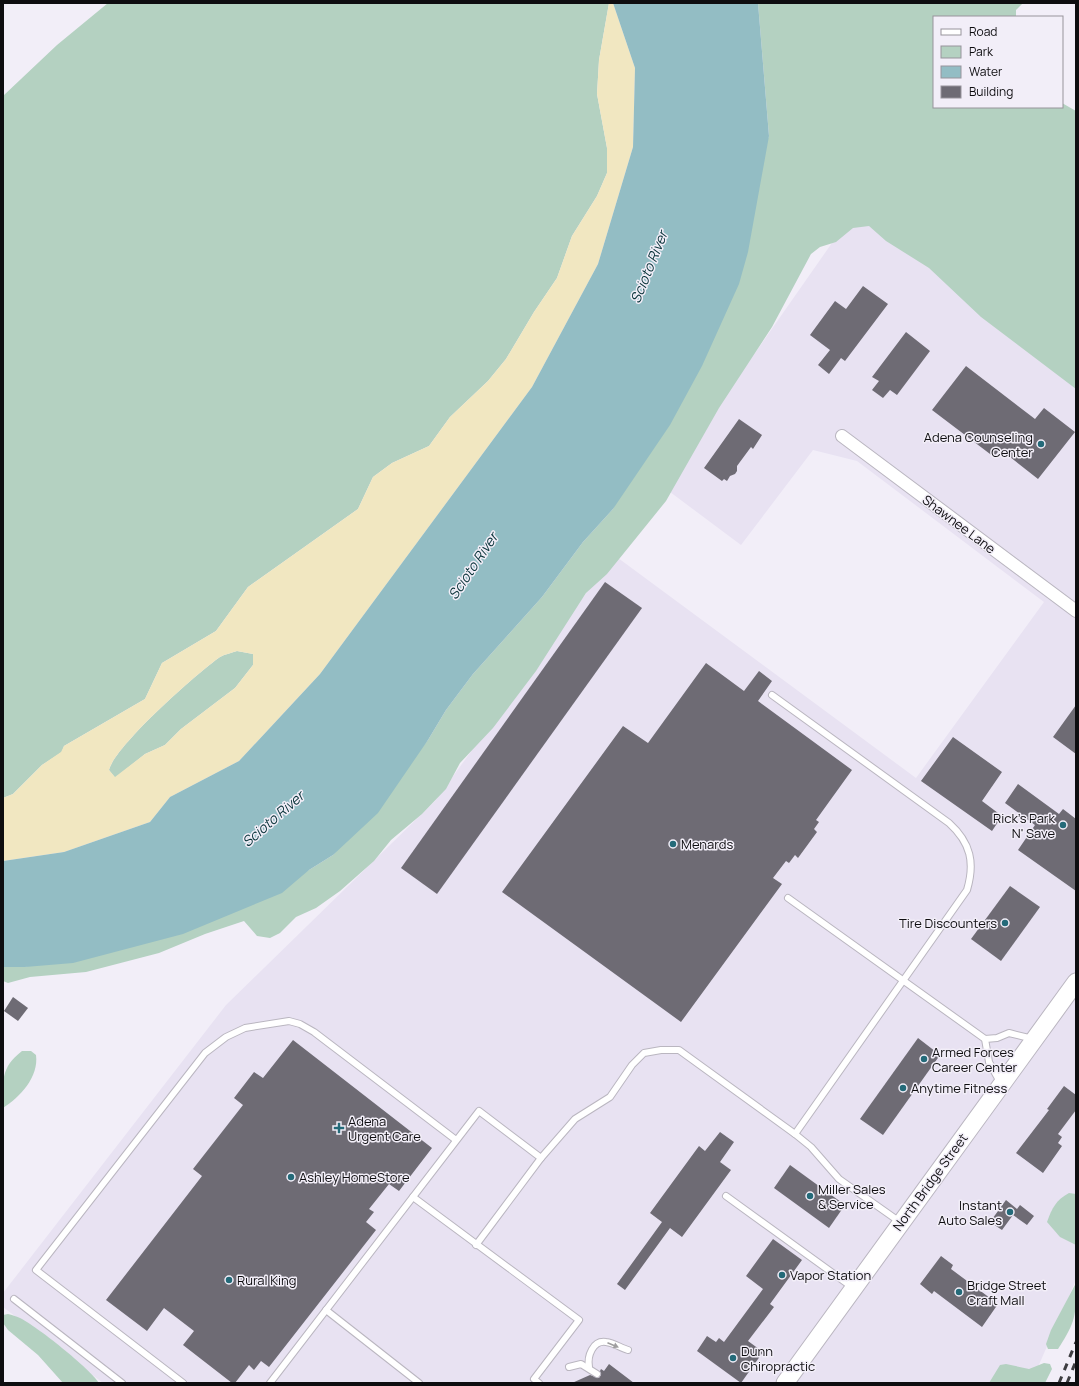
<svg xmlns="http://www.w3.org/2000/svg" width="1079" height="1386" viewBox="0 0 1079 1386" font-family="Manrope,sans-serif">
	<style>
		.built { fill: #e8e2f2 }
		.green { fill: #b4d1c1 }
		.sand { fill: #f1e7c1; fill-rule: evenodd }
		.water { fill: #93bdc4 }
		.building { fill: #6e6b74 }
		.lines { fill: none; stroke-linecap: round; stroke-linejoin: round }
		.service-casing { stroke: #bab6c0; stroke-width: 8 }
		.minor-casing { stroke: #bab6c0; stroke-width: 14 }
		.secondary-casing { stroke: #bab6c0; stroke-width: 19 }
		.service { stroke: #fff; stroke-width: 6 }
		.minor { stroke: #fff; stroke-width: 12 }
		.secondary { stroke: #fff; stroke-width: 17 }
		.rail { stroke: #3e3d41; stroke-width: 3; stroke-dasharray: 7 7; stroke-linecap: butt }
		.oneway { fill: #9f9e9f }
		.poi-dot { fill: #246a79; stroke: #f2eef8; stroke-width: 1.5 }
		.labels { text-anchor: middle; stroke-width: 3; stroke-linejoin: round; paint-order: stroke }
		.poi-label { font-size: 13px; fill: #0e0d10; stroke: #f2eef8; text-anchor: start }
		.street-label { font-size: 13px; fill: #0e0d10; stroke: #f2eef8 }
		.water-label { font-size: 14px; font-style: italic; fill: #073238; stroke: #f2eef8 }
	</style>
	<rect width="100%" height="100%" fill="#f2eef8"/>
	<path class="built" d="M855,210l221,167v903l-45,103h-928l-100,-76v-14l223,-288 209,-204 179,-246 302,223 128,-176 -187,-141 -44,-11 -72,95 -79,-59z"/>
	<g class="green">
		<path d="M108,3h501l-10,57 -2,34 10,54v25l-10,23 -25,40 -15,42 -23,34 -28,47 -18,22 -38,36 -21,29 -37,17 -19,14 -15,32 -110,78 -32,44 -54,32 -17,36 -81,47 -2,6 -20,13 -29,29 -10,4v-702l54,-51z"/>
		<path d="M758,3h265l-7,7v7h-82v90h128v-4l14,8v278l-95,-72 -52,-49 -43,-27 -17,-15 -16,2 -17,14 -16,5 -9,7 -39,73 -53,81 -53,93 -59,73 -21,19 -50,78 -43,57 -33,35 -14,26 -24,25 -31,26 -17,21 -34,30 -24,17 -20,9 -16,16 -10,5 -13,-2 -13,-15 -39,13 -46,19 -73,19 -56,5 -22,6 -5,-2v-14h22l284,-97 24,-15 95,-115 18,-30 27,-36 69,-77 41,-55 30,-33 156,-373z"/>
		<path d="M237,651l16,3v11l-18,23 -54,41 -16,16 -20,9 -30,24 -6,-8c6,-24 88,-97 111,-113 5,-3 12,-4 17,-6z"/>
		<path d="M22,1051h9l5,4c3,22 -16,42 -33,53 0,-27 -3,-40 19,-57z"/>
		<path d="M1069,1193l7,1v51l-16,-8 -13,-15c5,-14 9,-22 22,-29z"/>
		<path d="M1076,1283c0,33 0,38 -18,66h-10l-2,-5 5,-14z"/>
		<path d="M8,1314c4,1 8,2 12,4 15,7 71,51 79,65h-36l-25,-28 -30,-25 -5,-7v-8z"/>
		<path d="M1044,1363l6,1 2,5 -7,14h-56l11,-18 6,-1 23,5z"/>
	</g>
	<path class="sand" d="M609,3h4l22,65 -2,79 -35,117 -66,123 -212,287 -81,87 -69,36 -20,25 -86,30 -61,9v-63l10,-4 29,-29 19,-13 3,-6 81,-47 17,-36 54,-32 32,-44 110,-78 15,-32 19,-14 37,-17 21,-29 38,-36 18,-22 28,-47 23,-34 15,-42 25,-40 10,-23v-25l-10,-54 2,-34zM237,651l16,3v11l-18,23 -54,41 -16,16 -20,9 -30,23 -6,-7c6,-24 88,-97 111,-113 5,-3 12,-4 17,-6z"/>
	<path class="water" d="M613,3h145l11,133 -21,116 -9,32 -37,82 -32,59 -57,84 -30,33 -41,55 -69,77 -27,36 -18,30 -50,73 -45,42 -24,15 -27,23 -99,41 -110,29 -48,4h-22v-106l61,-9 86,-30 20,-25 69,-36 81,-87 212,-287 66,-123 35,-117 2,-79z"/>
	<g class="building">
		<path d="M863,286l25,18 -43,57 -4,-3 -12,16 -11,-9 12,-15 -20,-15 25,-34 11,8z"/>
		<path d="M906,332l24,19 -33,44 -7,-5 -7,8 -11,-8 7,-9 -7,-4z"/>
		<path d="M966,366l69,53 9,-11 31,24 -37,47 -38,-30 -6,8 -62,-47z"/>
		<path d="M739,419l23,16 -9,14 -2,-2 -14,19v5l-2,3 -5,2 -3,5 -3,-2 -2,2 -18,-13z"/>
		<path d="M605,582l37,26 -205,286 -36,-26z"/>
		<path d="M706,663l38,28 15,-20 13,10 -14,20 94,69 -36,50 3,2 -5,7 3,3 -19,26 -3,-3 -6,8 -3,-2 -13,17 9,6 -101,138 -179,-130 121,-166 25,17z"/>
		<path d="M1076,705v49l-23,-17z"/>
		<path d="M953,737l49,35 -20,29 20,15 -10,15 -71,-50z"/>
		<path d="M1018,784l41,30 4,-5 13,10v72l-58,-41 17,-25 -30,-22z"/>
		<path d="M1010,886l30,21 -39,54 -30,-22z"/>
		<path d="M13,997l15,11 -10,13 -14,-10z"/>
		<path d="M918,1038l22,17 -57,80 -23,-16z"/>
		<path d="M293,1040l139,108 -33,43 -10,-7 -20,25 5,3 -8,10 10,8 -107,137 -8,-6 -7,9 -5,-5 -14,18h-3l-49,-38 11,-14 -30,-23 -17,23 -41,-31 96,-124 -9,-7 50,-64 -9,-7 20,-26 9,6z"/>
		<path d="M1064,1086l12,9v15l-18,24 4,3 -4,6 4,3 -19,27 -27,-20 33,-43 -2,-1z"/>
		<path d="M720,1132l14,10 -14,20 11,8 -49,67 -12,-9 -45,62 -8,-6 45,-62 -12,-9 49,-67 6,5z"/>
		<path d="M790,1165l55,40 -16,23 -55,-40z"/>
		<path d="M1006,1200l11,9 3,-4 14,11 -7,9 -14,-10 -11,15 -12,-8z"/>
		<path d="M773,1239l29,21 -32,44 4,3 -26,34 15,11 -22,31 -44,-32 10,-15 9,6 3,-4 5,4 39,-53 -17,-13z"/>
		<path d="M941,1256l12,9 -2,4 47,35 -16,23 -48,-36 -2,3 -12,-10z"/>
		<path d="M609,1364l25,19h-62l18,-8 9,3 2,-3 -1,-4 1,-2 3,2z"/>
	</g>
	<g class="lines">
		<defs>
			<g id="service">
				<path d="M772,695l177,128c22,20 26,40 18,67l-172,244"/>
				<path d="M788,898l197,141 4,23 11,20"/>
				<path d="M985,1039l12,-1 12,-5 24,6"/>
				<path d="M726,1196l126,91"/>
				<path d="M413,1197l166,123 -45,59 5,4"/>
				<path d="M476,1245l65,-87 34,-39 35,-22 22,-32 12,-12 17,-3h18l116,84 16,13 28,32 61,43"/>
				<path d="M14,1299l108,84"/>
				<path d="M326,1310l93,73"/>
				<path d="M569,1367l12,-3 16,10"/>
				<path d="M589,1367c-2,-11 4,-27 17,-25 8,1 15,6 22,8"/>
				<path d="M183,1383l-147,-113 169,-217 21,-16 19,-9 44,-7 11,3 14,8 142,108"/>
				<path d="M270,1383l209,-272 62,47"/>
			</g>
			<path id="minor" d="M842,436l234,175"/>
			<path id="secondary" d="M785,1383l291,-401"/>
		</defs>
		<use href="#service" class="service-casing"/>
		<use href="#minor" class="minor-casing"/>
		<use href="#secondary" class="secondary-casing"/>
		<use href="#service" class="service"/>
		<use href="#minor" class="minor"/>
		<use href="#secondary" class="secondary"/>
		<g class="rail">
			<path d="M1059,1383l17,-41"/>
			<path d="M1067,1383l9,-22"/>
		</g>
	</g>
	<defs><path id="oneway-solid" d="M-6-.8H1V-3.2L6.5 0L1 3.2V.8H-6Z"/></defs>
	<use class="oneway" href="#oneway-solid" transform="translate(613 1345) rotate(23)"/>
	<g class="poi-dot">
		<circle cx="1041" cy="444" r="4"/>
		<circle cx="1063" cy="825" r="4"/>
		<circle cx="673" cy="844" r="4"/>
		<circle cx="1005" cy="923" r="4"/>
		<circle cx="924" cy="1059" r="4"/>
		<circle cx="903" cy="1088" r="4"/>
		<path d="M337 1122h4v4h4v4h-4v4h-4v-4h-4v-4h4z"/>
		<circle cx="291" cy="1177" r="4"/>
		<circle cx="810" cy="1196" r="4"/>
		<circle cx="1010" cy="1212" r="4"/>
		<circle cx="782" cy="1275" r="4"/>
		<circle cx="229" cy="1280" r="4"/>
		<circle cx="959" cy="1292" r="4"/>
		<circle cx="733" cy="1358" r="4"/>
	</g>
	<g class="labels">
		<g class="poi-label">
			<text x="1033" y="442" text-anchor="end">Adena Counseling<tspan x="1033" dy="15">Center</tspan></text>
			<text x="1055" y="823" text-anchor="end">Rick's Park<tspan x="1055" dy="15">N' Save</tspan></text>
			<text x="681" y="849">Menards</text>
			<text x="997" y="928" text-anchor="end">Tire Discounters</text>
			<text x="932" y="1057">Armed Forces<tspan x="932" dy="15">Career Center</tspan></text>
			<text x="911" y="1093">Anytime Fitness</text>
			<text x="348" y="1126">Adena<tspan x="348" dy="15">Urgent Care</tspan></text>
			<text x="299" y="1182">Ashley HomeStore</text>
			<text x="818" y="1194">Miller Sales<tspan x="818" dy="15">&amp; Service</tspan></text>
			<text x="1002" y="1210" text-anchor="end">Instant<tspan x="1002" dy="15">Auto Sales</tspan></text>
			<text x="790" y="1280">Vapor Station</text>
			<text x="237" y="1285">Rural King</text>
			<text x="967" y="1290">Bridge Street<tspan x="967" dy="15">Craft Mall</tspan></text>
			<text x="741" y="1356">Dunn<tspan x="741" dy="15">Chiropractic</tspan></text>
		</g>
		<g class="street-label">
			<text transform="translate(959 524) rotate(37)" y="5">Shawnee Lane</text>
			<text transform="translate(930 1182) rotate(-54)" y="5">North Bridge Street</text>
		</g>
		<g class="water-label">
			<text transform="translate(649 267) rotate(-68)" y="5">Scioto River</text>
			<text transform="translate(473 566) rotate(-56)" y="5">Scioto River</text>
			<text transform="translate(273 819) rotate(-41)" y="5">Scioto River</text>
		</g>
	</g>
	<rect width="1079" height="1386" fill="none" stroke="#0e0d10" stroke-width="8"/>
	<rect x="933" y="16" width="130" height="92" fill="#f2eef8" stroke="#97949b"/>
	<rect x="941" y="29" width="20" height="6" fill="#ffffff" stroke="#97949b"/>
	<text x="969" y="36" font-size="12" fill="#0e0d10">Road</text>
	<rect x="941" y="46" width="20" height="12" fill="#b4d1c1" stroke="#97949b"/>
	<text x="969" y="56" font-size="12" fill="#0e0d10">Park</text>
	<rect x="941" y="66" width="20" height="12" fill="#93bdc4" stroke="#97949b"/>
	<text x="969" y="76" font-size="12" fill="#0e0d10">Water</text>
	<rect x="941" y="86" width="20" height="12" fill="#6e6b74" stroke="#97949b"/>
	<text x="969" y="96" font-size="12" fill="#0e0d10">Building</text>
</svg>
